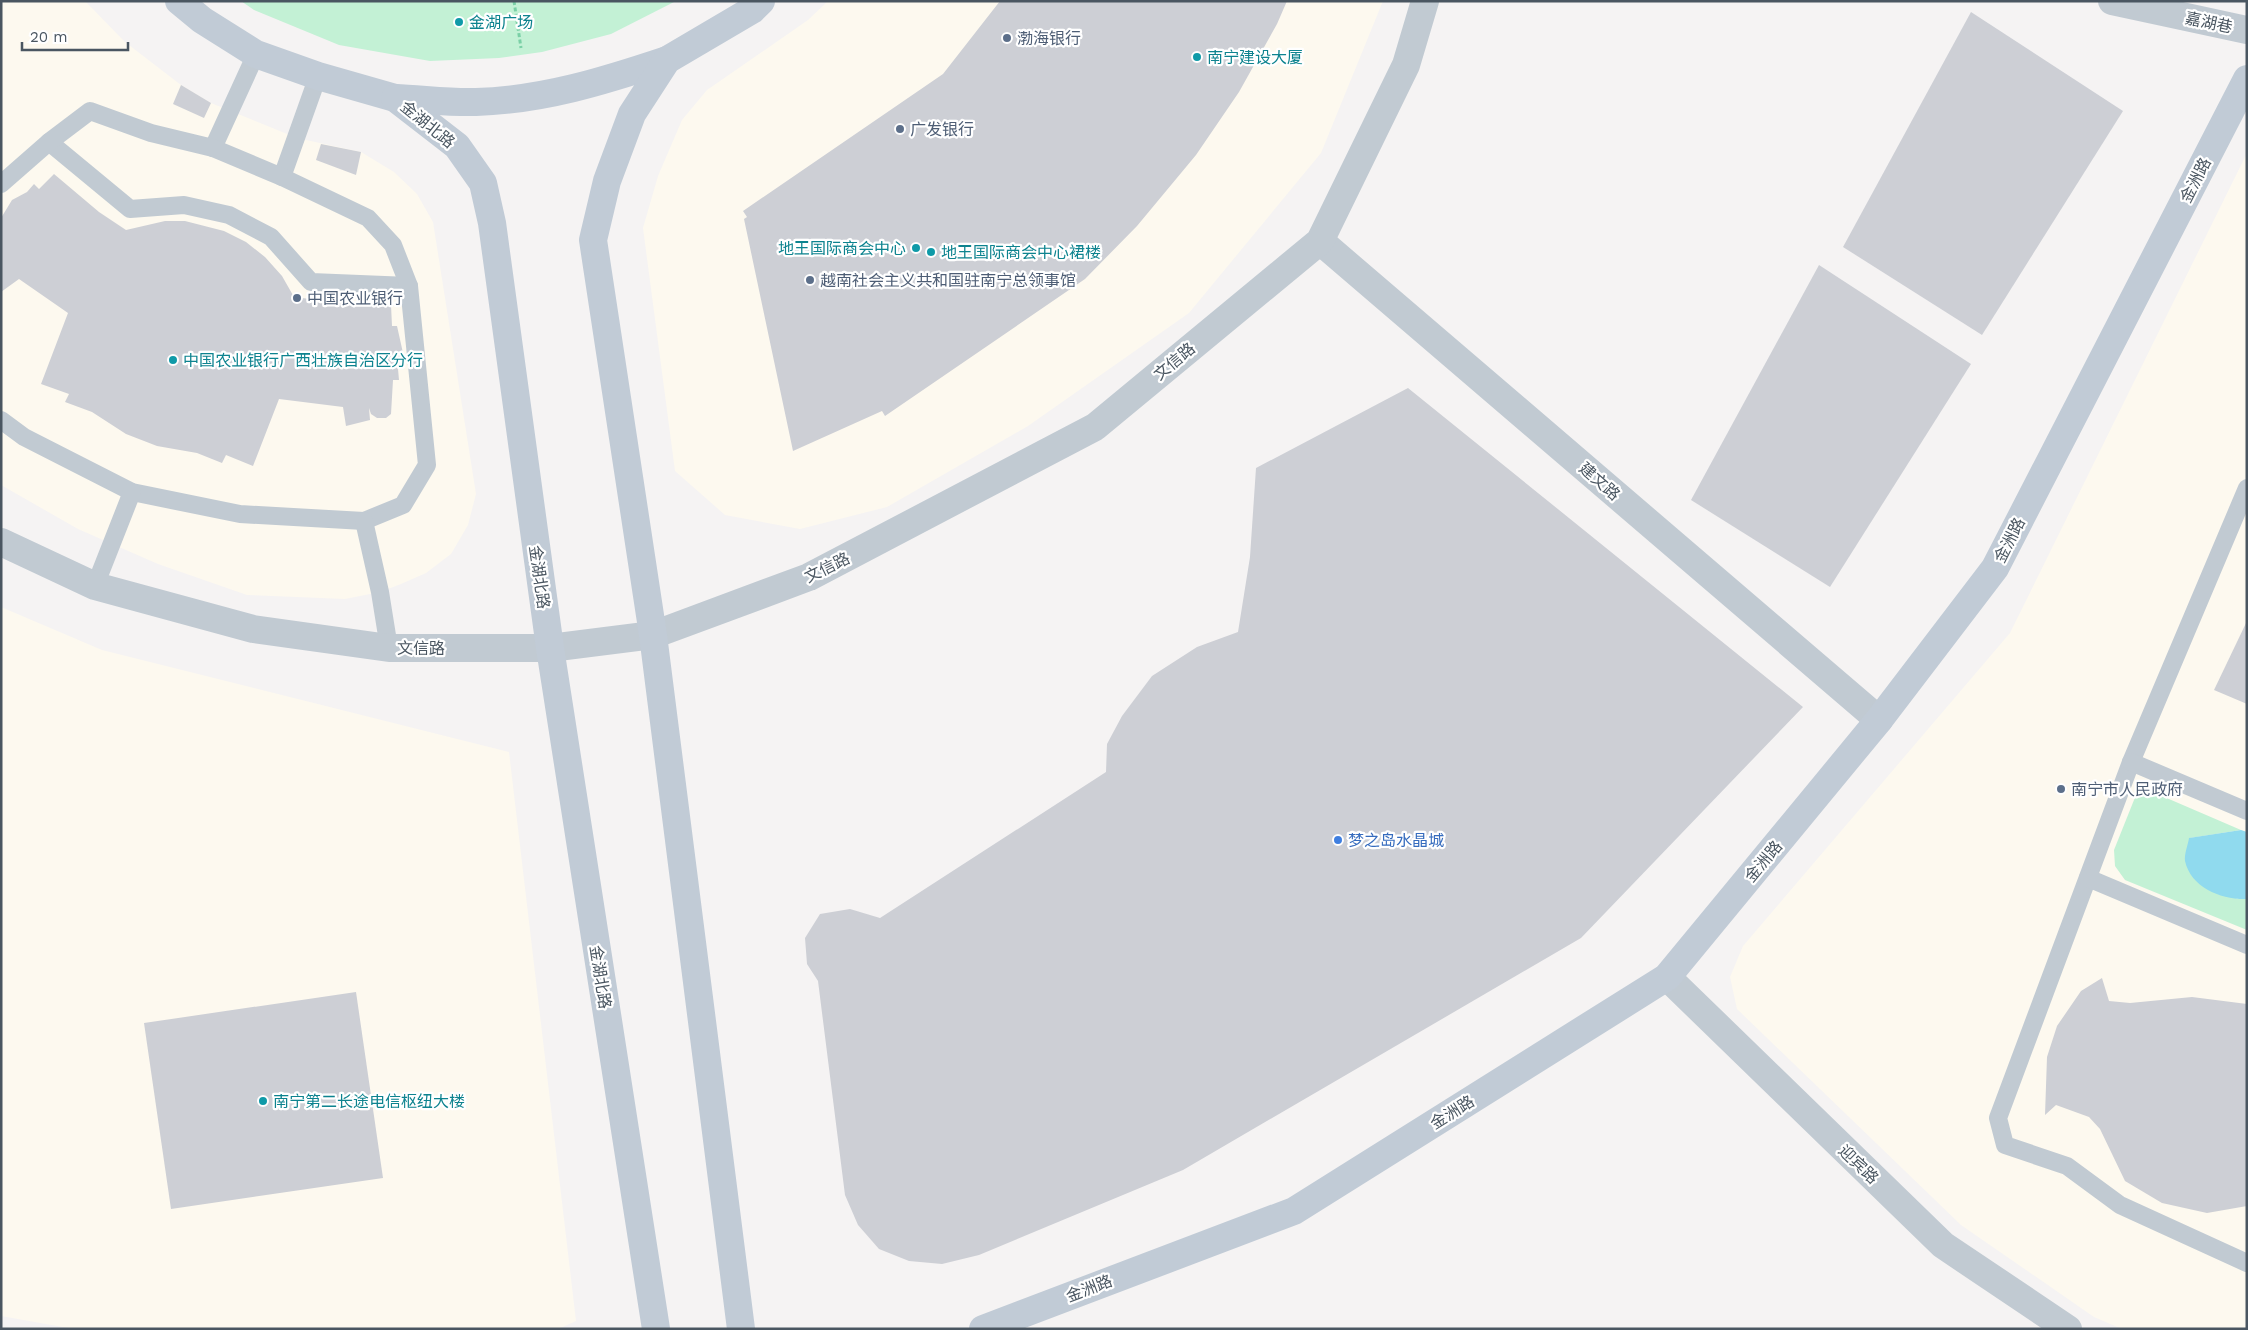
<svg xmlns="http://www.w3.org/2000/svg" width="2248" height="1330" viewBox="0 0 2248 1330" font-family="'Work Sans','Noto Sans SC',sans-serif">
	<style>
		.commercial { fill: #fdf9ef }
		.green { fill: #c3f1d5 }
		.water { fill: #90daee }
		.building { fill: #cdcfd5 }
		.lines { fill: none; stroke-linecap: round; stroke-linejoin: round }
		.path { stroke: #7ad0a6; stroke-width: 3; stroke-dasharray: 4 2.5; stroke-linecap: butt }
		.service { stroke: #c1cad2; stroke-width: 18 }
		.minor { stroke: #c1cad2; stroke-width: 28 }
		.secondary { stroke: #c1cbd6; stroke-width: 28 }
		.culture-dot { fill: #0f9aa8; stroke: #fff; stroke-width: 2 }
		.service-dot { fill: #5c6f8a; stroke: #fff; stroke-width: 2 }
		.shop-dot { fill: #3f7fe0; stroke: #fff; stroke-width: 2 }
		.labels { text-anchor: middle; stroke-width: 4.5; stroke-linejoin: round; paint-order: stroke }
		.culture-label { font-size: 16px; fill: #0d838f; stroke: #fff; text-anchor: start }
		.street-label { font-size: 16px; fill: #4a5661; stroke: #fff }
		.service-label { font-size: 16px; fill: #4e5e75; stroke: #fff; text-anchor: start }
		.shop-label { font-size: 16px; fill: #366cbe; stroke: #fff; text-anchor: start }
	</style>
	<rect width="100%" height="100%" fill="#f5f3f3"/>
	<g class="commercial">
		<path d="M1,1h84l40,41 56,43 30,18 86,35 64,14 33,20 23,22 16,28 43,272 -8,31 -17,29 -25,19 -25,11 -21,8 -35,7 -98,-4 -89,-31 -80,-35 -77,-44z"/>
		<path d="M828,1h555l-62,152 -132,160 -161,113 -141,81 -87,22 -75,-14 -50,-44 -32,-243 15,-52 24,-56 25,-30 101,-70z"/>
		<path d="M2247,153v1176h-125l-28,-12 -133,-92 -224,-216 -7,-32 13,-31 267,-313z"/>
		<path d="M1,607l101,43 407,102 67,569 -18,8h-484l-73,-13z"/>
	</g>
	<g class="green">
		<path d="M241,1h435l-65,33 -69,18 -43,6 -69,3 -91,-16 -85,-35z"/>
		<path d="M2155,793l86,37 -51,8 47,61h10v31l-122,-50 -10,-14 -1,-16 22,-55z"/>
	</g>
	<path class="water" d="M2241,830l6,2v67c-25,1 -56,-11 -62,-38 -1,-7 3,-16 4,-23z"/>
	<g class="building">
		<path d="M1000,1h287l-10,23 -38,68 -43,63 -59,71 -52,53 -200,137 -3,-5 -89,40 -49,-232 3,-2 -4,-6 200,-137z"/>
		<path d="M1971,12l152,99 -141,224 -139,-88z"/>
		<path d="M181,85l30,18 -7,15 -31,-14z"/>
		<path d="M321,144l40,8 -5,23 -40,-15z"/>
		<path d="M54,174l45,38 27,18 39,-9h20l39,10 22,11 19,15 17,19 12,21 64,8h33l1,21h5l6,27 -5,16 1,11h-6l-2,34 -5,4h-9l-6,-4 -2,-6 1,12 -24,6 -3,-19 -64,-8 -26,67 -27,-11 -4,8 -25,-10 -40,-7 -31,-12 -34,-22 -27,-10 4,-8 -28,-10 27,-71 -49,-34 -18,13v-74l11,-18 15,-8 7,-8 5,5z"/>
		<path d="M1819,265l152,99 -141,223 -139,-87z"/>
		<path d="M1408,388l395,319 -222,231 -398,232 -204,85 -37,9 -33,-3 -30,-12 -21,-24 -13,-30 -27,-214 -11,-17 -2,-26 15,-24 30,-5 30,9 226,-146 1,-28 15,-28 30,-40 45,-29 41,-15 12,-75 6,-89z"/>
		<path d="M2247,621v83l-33,-14z"/>
		<path d="M2102,978l7,23 21,2 62,-6 55,7v202l-40,7 -45,-10 -37,-22 -25,-52 -11,-12 -33,-12 -11,10 2,-58 10,-31 24,-35z"/>
		<path d="M356,992l27,186 -212,31 -27,-186z"/>
	</g>
	<g class="lines">
		<path class="path" d="M514,1l7,47"/>
		<g class="service">
			<path d="M49,142l81,67 54,-4 45,10 42,22 40,45 98,4"/>
			<path d="M213,148l43,-94"/>
			<path d="M282,177l36,-101"/>
			<path d="M1,184l48,-42 41,-31 61,22 62,15 69,29 86,41 25,27 16,41 18,179 -24,40 -39,16 -124,-7 -108,-22 -108,-55 -23,-17"/>
			<path d="M2247,488l-116,274 -133,356 7,27 62,21 53,39 127,58"/>
			<path d="M364,521l16,71 9,56"/>
			<path d="M95,586l37,-94"/>
			<path d="M2131,762l116,49"/>
			<path d="M2088,878l159,67"/>
		</g>
		<g class="minor">
			<path d="M2112,1l135,29"/>
			<path d="M1320,241l559,479"/>
			<path d="M1,542l94,44 158,43 136,19h161l103,-13 156,-58 286,-150 225,-186 86,-176 19,-64"/>
			<path d="M1667,977l276,268 125,84"/>
		</g>
		<g class="secondary">
			<path d="M179,1l23,19 54,34 62,22 77,22 62,48 26,37 9,40 58,425 106,681"/>
			<path d="M395,98c27,1 55,5 81,4 67,-2 128,-21 191,-42"/>
			<path d="M741,1329l-88,-694 -60,-395 14,-59 25,-67 35,-54 85,-50 9,-9"/>
			<path d="M983,1329l311,-118 373,-234 212,-257 116,-152 252,-489"/>
		</g>
	</g>
	<g class="culture-dot">
		<circle cx="459" cy="22" r="5"/>
		<circle cx="1197" cy="57" r="5"/>
		<circle cx="916" cy="248" r="5"/>
		<circle cx="931" cy="252" r="5"/>
		<circle cx="173" cy="360" r="5"/>
		<circle cx="263" cy="1101" r="5"/>
	</g>
	<g class="service-dot">
		<circle cx="1007" cy="38" r="5"/>
		<circle cx="900" cy="129" r="5"/>
		<circle cx="810" cy="280" r="5"/>
		<circle cx="297" cy="298" r="5"/>
		<circle cx="2061" cy="789" r="5"/>
	</g>
	<circle class="shop-dot" cx="1338" cy="840" r="5"/>
	<g class="labels">
		<g class="culture-label">
			<text x="469" y="28">金湖广场</text>
			<text x="1207" y="63">南宁建设大厦</text>
			<text x="906" y="254" text-anchor="end">地王国际商会中心</text>
			<text x="941" y="258">地王国际商会中心裙楼</text>
			<text x="183" y="366">中国农业银行广西壮族自治区分行</text>
			<text x="273" y="1107">南宁第二长途电信枢纽大楼</text>
		</g>
		<g class="street-label">
			<text transform="translate(2209 22) rotate(12)" y="6">嘉湖巷</text>
			<text transform="translate(428 124) rotate(39)" y="6">金湖北路</text>
			<text transform="translate(2195 180) rotate(-63)" y="6">金洲路</text>
			<text transform="translate(1174 361) rotate(-40)" y="6">文信路</text>
			<text transform="translate(1600 481) rotate(41)" y="6">建文路</text>
			<text transform="translate(2009 540) rotate(-63)" y="6">金洲路</text>
			<text transform="translate(827 567) rotate(-26)" y="6">文信路</text>
			<text transform="translate(540 577) rotate(82)" y="6">金湖北路</text>
			<text x="421" y="654">文信路</text>
			<text transform="translate(1763 861) rotate(-50)" y="6">金洲路</text>
			<text transform="translate(601 977) rotate(81)" y="6">金湖北路</text>
			<text transform="translate(1452 1112) rotate(-32)" y="6">金洲路</text>
			<text transform="translate(1859 1164) rotate(44)" y="6">迎宾路</text>
			<text transform="translate(1089 1288) rotate(-21)" y="6">金洲路</text>
		</g>
		<g class="service-label">
			<text x="1017" y="44">渤海银行</text>
			<text x="910" y="135">广发银行</text>
			<text x="820" y="286">越南社会主义共和国驻南宁总领事馆</text>
			<text x="307" y="304">中国农业银行</text>
			<text x="2071" y="795">南宁市人民政府</text>
		</g>
		<g class="shop-label">
			<text x="1348" y="846">梦之岛水晶城</text>
		</g>
	</g>
	<rect width="2248" height="1330" fill="none" stroke="#4a5661" stroke-width="5"/>
	<path d="M22 42v8h106v-8" fill="none" stroke="#4a5661" stroke-width="2.5"/>
	<text x="30" y="42" font-size="15" fill="#4a5661" stroke="#ffffff" stroke-width="4" paint-order="stroke">20 m</text>
</svg>
